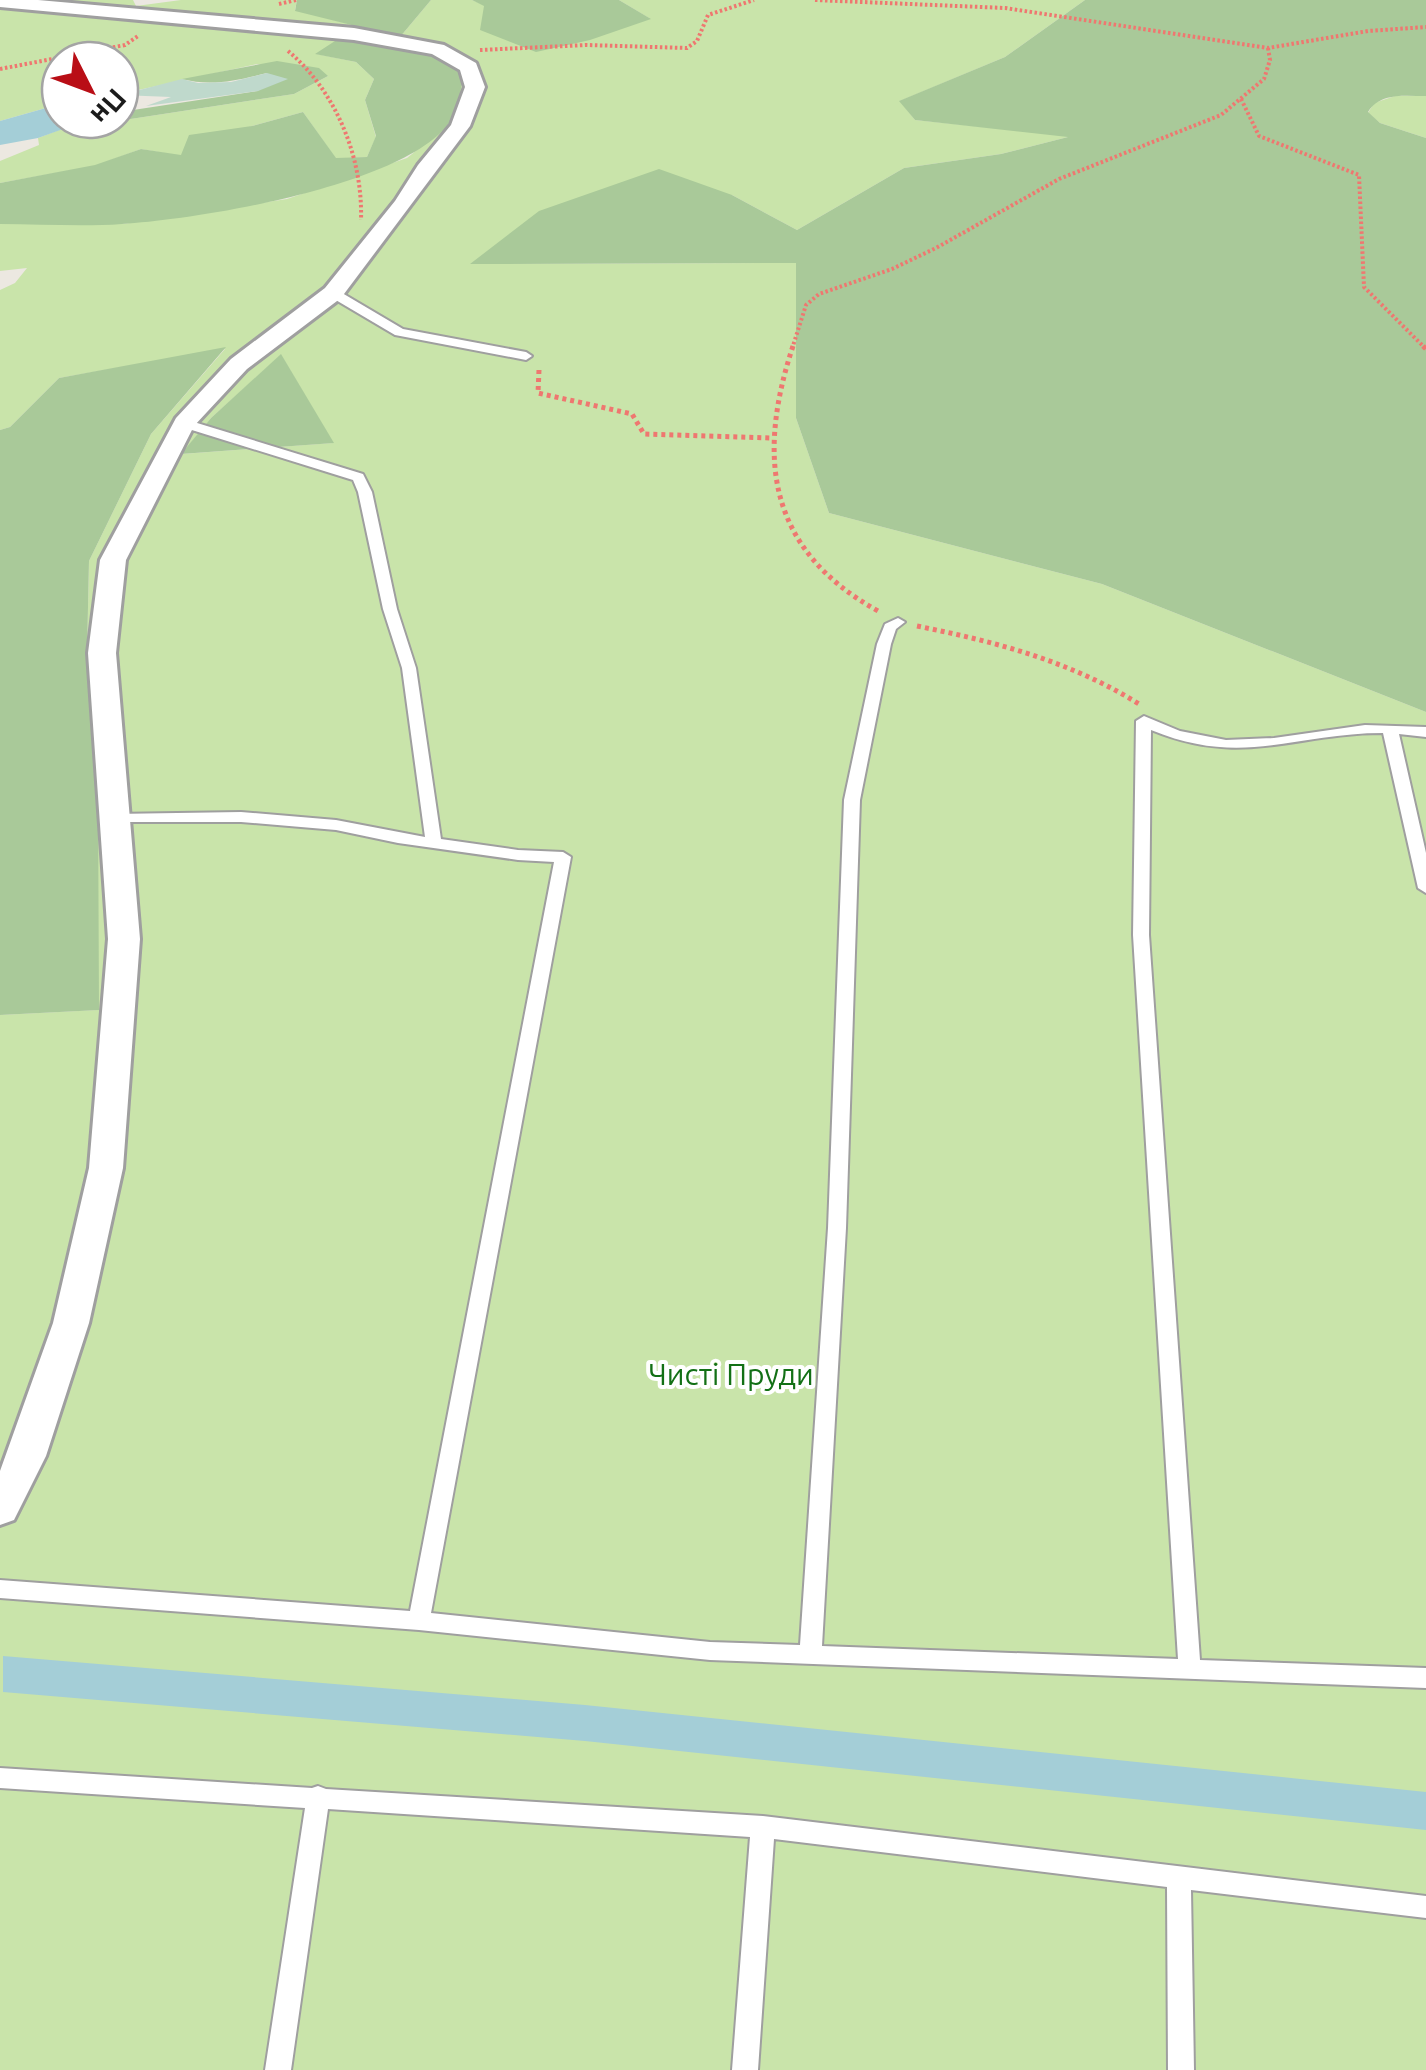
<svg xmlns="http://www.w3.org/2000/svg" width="1426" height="2070" viewBox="0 0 1426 2070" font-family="Ubuntu,sans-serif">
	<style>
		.grass { fill: #c9e4aa; fill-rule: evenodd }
		.forest { fill: #a9c999 }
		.wetland { fill: #bfd9cc }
		.water { fill: #a4ced7 }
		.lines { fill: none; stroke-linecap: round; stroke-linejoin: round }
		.canal { fill: #a4ced7; fill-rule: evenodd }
		.lane-casing { stroke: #9f9f9f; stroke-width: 4 }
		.street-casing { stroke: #9f9f9f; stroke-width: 6 }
		.path-far1 { stroke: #ef7770; stroke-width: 4; stroke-dasharray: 2.5 2.5; stroke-linecap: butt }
		.path { stroke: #ef7770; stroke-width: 5; stroke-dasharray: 4 4; stroke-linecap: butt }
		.lane { fill: #fff; fill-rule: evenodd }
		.street { fill: #fff; fill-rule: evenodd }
		.labels { text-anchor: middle; stroke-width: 8; stroke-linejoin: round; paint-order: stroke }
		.park-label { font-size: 30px; fill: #137016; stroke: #fff }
	</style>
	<rect width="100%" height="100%" fill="#ece8e1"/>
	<g class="grass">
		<path d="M0,0h133l3,6 45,-6h116l-2,10 105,27 31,-37h41l12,5 165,13 -30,-18h466l-80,57 -105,44 15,19 157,16 -71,18 -97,14 -107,62 -65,-35 -260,69 325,-1 -1,155 33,95 273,71 324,128v1358h-1426v-1055l98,-5 -11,-356 2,-93 62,-127 74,-85 -166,29 -49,49 -10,3v-140l15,-7 12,-15 -27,3v-47h123l164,-25 120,-41 40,-32 16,-57 -146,-15 39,8 18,17 -9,21 11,37 -9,20 -31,2 -33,-47 -51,14 -71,30 -40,-7 -46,17 -95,17v-22l39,-16 -1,-7 42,-16 18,2 196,-30 34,-18 -71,-12 -137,30v-34h-60v44l-60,17zM281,355l52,88 -151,11 29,-36z"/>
		<path d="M1395,96h31v42l-46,-15 -12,-10 6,-10z"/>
	</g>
	<g class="forest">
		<path d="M297,0h134l-31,37 -105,-26z"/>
		<path d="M472,0h147l32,19 -61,21 -54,12 -56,-22 4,-24z"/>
		<path d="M1085,0h341v96c-21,0 -46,-4 -58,16l12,11 46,15v574l-324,-128 -273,-71 -33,-95v-155l-326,1 69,-53 120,-42 73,26 65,35 107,-62 97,-14 67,-17 -153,-17 -16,-19 106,-44z"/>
		<path d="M335,41c46,0 86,10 128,27 -1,19 -4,43 -16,58 -51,61 -247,93 -325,98 -40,3 -82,0 -122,0v-41l95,-18 46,-16 40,6 8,-20 63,-9 51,-14 33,46 31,-1 9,-21 -11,-36 9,-21 -18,-17 -41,-8z"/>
		<path d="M277,61l42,7 9,8 -34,18 -196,30 -18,-2 40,-2v-8l138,-21 9,-18c-29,7 -55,14 -85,6z"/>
		<path d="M226,347l-75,87 -62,127 -2,93 11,138 1,218 -99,5v-585l10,-3 49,-49z"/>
		<path d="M281,354l53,89 -153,11 30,-36z"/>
	</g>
	<path class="wetland" d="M267,73l21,6 -30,12 -112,15 25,-9 -51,-2 62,-16 16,4 33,-1z"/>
	<path class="water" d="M60,104v16h28l-50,18 -38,7v-24z"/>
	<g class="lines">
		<path class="canal" d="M3,1656l582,49 841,87v38l-841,-89 -582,-49z"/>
		<defs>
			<g id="lane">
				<path d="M329,290h8l66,39 123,23 6,4 -6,4 -131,-25 -66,-39z"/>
				<path d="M184,419l179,55 9,18 25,117 19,59 25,171 77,11 45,2 8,5 -140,756 279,29 90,3 28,-417 16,-428 33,-156 8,-20 13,-6 7,4 -9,7 -5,15 -31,156 -14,428 -24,418 356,13 -45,-724 3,-214 8,-5 36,15 46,9 48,-2 91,-13 61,2v10l-27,-3 27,119v40l-8,-5 -35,-155c-89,0 -140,35 -232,-3l-2,205 51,725 226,8v20l-716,-28 -291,-30 -419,-32v-18l410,31 144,-749 -36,-2 -120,-17 -62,-13 -95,-8h-133l-2,-3 8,-5 127,-2 95,8 89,17 -23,-169 -19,-59 -25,-117 -5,-12 -174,-54 -1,-3z"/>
				<path d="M0,1768l312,20 6,-2 8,3 437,27 663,80v22l-235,-28 3,180h-26l-1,-183 -393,-48 -16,231h-26l18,-233 -422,-28 -37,261h-26l40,-262 -305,-20z"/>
			</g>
			<path id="street" d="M0,0h38l316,28 90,17 32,18 9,24 -15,39 -129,172 -94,71 -53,57 -68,134 -10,93 24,286 -17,229 -34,155 -43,133 -32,64 -14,5v-54l53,-148 36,-155 19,-229 -20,-286 12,-93 76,-142 55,-59 94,-71 70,-87 23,-36 33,-40 14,-38 -5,-17 -28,-16 -78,-14 -354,-33z"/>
		</defs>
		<use href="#lane" class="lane-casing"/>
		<use href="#street" class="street-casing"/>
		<g class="path-far1">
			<path d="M815,0l190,8 263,40 100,-17 58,-4"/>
			<path d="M279,4l17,-4"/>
			<path d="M480,50l107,-5 100,3 10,-7 11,-26 46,-15"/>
			<path d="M288,51c48,40 75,107 73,169"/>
			<path d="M0,69l125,-24 13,-9"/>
			<path d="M1241,99l18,37 100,39 5,112 62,62"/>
			<path d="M792,349l14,-44 13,-11 73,-25 44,-21 123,-69 162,-64 43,-36 6,-19 -2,-12"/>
		</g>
		<g class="path">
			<path d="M793,346c-37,112 -25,204 85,265"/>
			<path d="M1423,346l3,3"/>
			<path d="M539,370l-1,23 94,21 12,20 129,4"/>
			<path d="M917,626c79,16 153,35 222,78"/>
		</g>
		<use href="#lane" class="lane"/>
		<use href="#street" class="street"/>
	</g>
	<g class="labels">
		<g class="park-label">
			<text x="731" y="1385">Чисті Пруди</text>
		</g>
	</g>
	<g transform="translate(90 90) rotate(132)"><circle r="48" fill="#ffffff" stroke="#a4a4a4" stroke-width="2.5"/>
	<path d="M0-8L18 38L0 25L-18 38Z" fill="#b90e16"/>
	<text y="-15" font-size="28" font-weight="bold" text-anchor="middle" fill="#1b1b1b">Пн</text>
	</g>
</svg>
